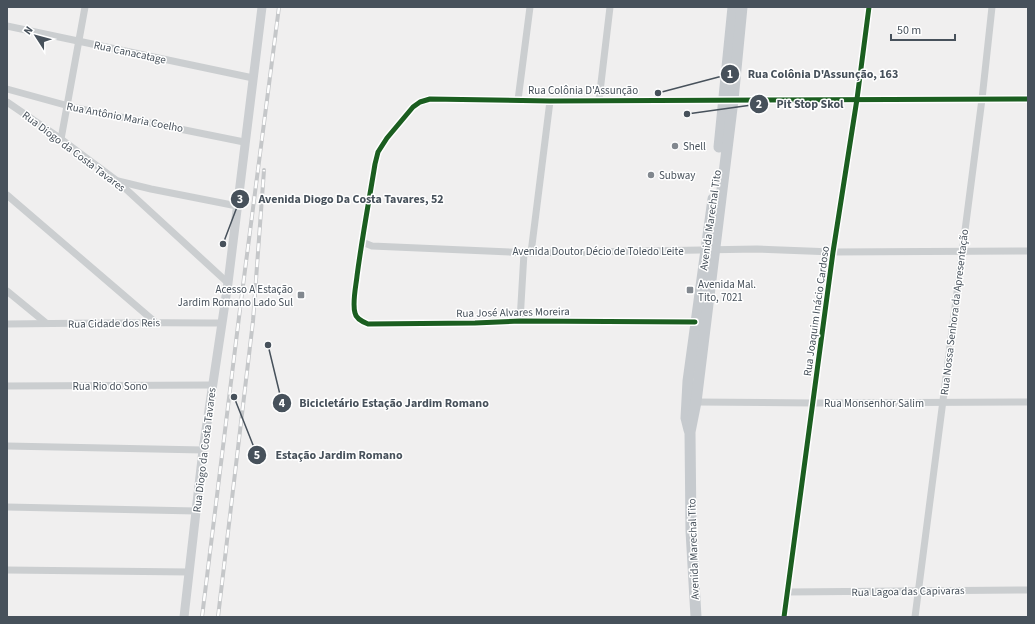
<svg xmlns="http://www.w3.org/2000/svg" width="1035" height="624" viewBox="0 0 1035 624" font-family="'Source Sans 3',sans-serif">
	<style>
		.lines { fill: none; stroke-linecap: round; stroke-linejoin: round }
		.street { stroke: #cbced0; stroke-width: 7 }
		.secondary { stroke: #cbced1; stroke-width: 9 }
		.primary { stroke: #c6cace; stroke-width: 11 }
		.rail-casing { stroke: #c5c7c9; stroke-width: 4 }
		.rail { stroke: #fff; stroke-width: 2.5; stroke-dasharray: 8; stroke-linecap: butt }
		.cycleway-casing { stroke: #fff; stroke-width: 8 }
		.cycleway { stroke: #1b5e20; stroke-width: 5 }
		.poi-dot { fill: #82888f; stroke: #fff; stroke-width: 1.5 }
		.labels { text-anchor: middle; stroke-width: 3; stroke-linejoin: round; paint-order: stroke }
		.street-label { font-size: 11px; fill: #47515b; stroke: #fff }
		.poi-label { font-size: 11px; fill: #47515b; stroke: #fff; text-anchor: start }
		.leader { fill: none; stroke: #47515b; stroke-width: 1.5 }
		.callout-dot { fill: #47515b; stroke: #fff; stroke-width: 1.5 }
		.mark-label { font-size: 12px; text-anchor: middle; font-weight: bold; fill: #fff }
		.callout-label { font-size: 12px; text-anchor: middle; font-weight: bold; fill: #47515b; stroke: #fff; stroke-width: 3; stroke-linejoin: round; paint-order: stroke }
	</style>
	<rect width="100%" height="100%" fill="#f0efef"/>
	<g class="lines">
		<g class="street">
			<path d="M7,26l246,52"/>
			<path d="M7,89l69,19 168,34"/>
			<path d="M518,100l12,-93"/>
			<path d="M599,100l11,-93"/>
			<path d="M7,102l54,37 55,41 112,103"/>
			<path d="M61,139l24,-132"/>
			<path d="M118,181l33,8 86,17"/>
			<path d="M7,195l148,127"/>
			<path d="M362,242l10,4 159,7 226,-4 76,3 195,-1"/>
			<path d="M531,253l19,-152"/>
			<path d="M7,291l39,32"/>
			<path d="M520,321l4,-68"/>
			<path d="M695,322l-175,-1 -45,2 -107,1c-5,-2 -12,-5 -13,-11 -3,-10 1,-27 2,-37 5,-38 12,-75 18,-112l3,-12 9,-14 26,-31 7,-5 10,-3 120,2 478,-2"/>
			<path d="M7,324c71,-1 143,-2 214,-1"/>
			<path d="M7,386l205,-1"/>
			<path d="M696,402l118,1 214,-1"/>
			<path d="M7,446l196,4"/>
			<path d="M7,507l189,4"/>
			<path d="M7,570l182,2"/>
			<path d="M788,592l240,-2"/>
			<path d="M784,617l49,-365 24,-153 12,-92"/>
			<path d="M915,617l67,-518 10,-92"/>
		</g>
		<path class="secondary" d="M184,617l19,-167 25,-167 34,-276"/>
		<g class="primary">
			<path d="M719,147l14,-140"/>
			<path d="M689,430l-3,-12 2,-37 25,-182"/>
			<path d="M696,617l-5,-86 -1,-99 6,-30 37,-302 9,-93"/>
		</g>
		<defs>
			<g id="rail">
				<path d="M202,617l39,-316 38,-294"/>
				<path d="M218,617l35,-296 11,-151"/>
			</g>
		</defs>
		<use href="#rail" class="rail-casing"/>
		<use href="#rail" class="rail"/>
		<defs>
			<g id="cycleway">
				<path d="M695,322l-175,-1 -45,2 -107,1c-5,-2 -12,-5 -13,-11 -3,-10 1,-27 2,-37 5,-38 12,-75 18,-112l3,-12 9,-14 26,-31 7,-5 10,-3 120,2 478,-2"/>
				<path d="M784,617l49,-365 24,-153 12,-92"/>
			</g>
		</defs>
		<use href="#cycleway" class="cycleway-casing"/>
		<use href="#cycleway" class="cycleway"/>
	</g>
	<g class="poi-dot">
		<circle cx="675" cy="146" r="4"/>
		<circle cx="651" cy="175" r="4"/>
		<rect x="686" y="286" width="8" height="8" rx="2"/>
		<rect x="297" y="291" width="8" height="8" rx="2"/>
	</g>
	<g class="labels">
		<g class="street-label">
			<text transform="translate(130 52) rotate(12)" y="4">Rua Canacatage</text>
			<text x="583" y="94">Rua Colônia D'Assunção</text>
			<text transform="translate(125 117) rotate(11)" y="4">Rua Antônio Maria Coelho</text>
			<text transform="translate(74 151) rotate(37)" y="4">Rua Diogo da Costa Tavares</text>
			<text transform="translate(710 220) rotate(-82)" y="4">Avenida Marechal Tito</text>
			<text x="598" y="255">Avenida Doutor Décio de Toledo Leite</text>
			<text transform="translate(816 311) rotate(-82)" y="4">Rua Joaquim Inácio Cardoso</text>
			<text transform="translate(513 312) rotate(-1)" y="4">Rua José Alvares Moreira</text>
			<text transform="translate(954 312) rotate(-83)" y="4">Rua Nossa Senhora da Apresentação</text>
			<text transform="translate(114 323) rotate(-1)" y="4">Rua Cidade dos Reis</text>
			<text x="110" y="390">Rua Rio do Sono</text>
			<text x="874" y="407">Rua Monsenhor Salim</text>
			<text transform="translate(204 450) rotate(-83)" y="4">Rua Diogo da Costa Tavares</text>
			<text transform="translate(693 549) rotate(-92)" y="4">Avenida Marechal Tito</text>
			<text transform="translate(908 591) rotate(-1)" y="4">Rua Lagoa das Capivaras</text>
		</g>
		<g class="poi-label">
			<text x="683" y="150">Shell</text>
			<text x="659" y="179">Subway</text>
			<text x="698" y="288">Avenida Mal.<tspan x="698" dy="13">Tito, 7021</tspan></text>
			<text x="293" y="293" text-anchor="end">Acesso A Estação<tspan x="293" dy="13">Jardim Romano Lado Sul</tspan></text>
		</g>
	</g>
	<path class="leader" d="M658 93L730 74M687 114L759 104M223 244L240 199M268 345L282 403M234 397L257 455"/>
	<g class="callout-dot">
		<circle cx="658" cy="93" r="4"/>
		<circle cx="687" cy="114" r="4"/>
		<circle cx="223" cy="244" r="4"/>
		<circle cx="268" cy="345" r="4"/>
		<circle cx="234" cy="397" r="4"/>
		<circle cx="730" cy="74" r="10"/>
		<circle cx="759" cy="104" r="10"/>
		<circle cx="240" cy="199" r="10"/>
		<circle cx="282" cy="403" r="10"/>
		<circle cx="257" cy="455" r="10"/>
	</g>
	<g class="mark-label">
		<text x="730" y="78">1</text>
		<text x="759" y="108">2</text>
		<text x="240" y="203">3</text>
		<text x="282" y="407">4</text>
		<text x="257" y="459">5</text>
	</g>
	<g class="callout-label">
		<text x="823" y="78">Rua Colônia D'Assunção, 163</text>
		<text x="810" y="108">Pit Stop Skol</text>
		<text x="351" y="203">Avenida Diogo Da Costa Tavares, 52</text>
		<text x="394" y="407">Bicicletário Estação Jardim Romano</text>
		<text x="339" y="459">Estação Jardim Romano</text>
	</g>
	<rect width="1035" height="624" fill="none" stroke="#47515b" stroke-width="16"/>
	<g transform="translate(36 36) rotate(306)" stroke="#ffffff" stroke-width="3" paint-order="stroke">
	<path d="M0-3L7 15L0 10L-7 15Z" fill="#47515b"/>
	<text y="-6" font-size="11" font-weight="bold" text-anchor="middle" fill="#47515b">N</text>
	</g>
	<path d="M891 34v6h64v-6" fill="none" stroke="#47515b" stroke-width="2"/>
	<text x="897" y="34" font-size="12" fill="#47515b" stroke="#ffffff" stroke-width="3" paint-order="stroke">50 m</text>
</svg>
